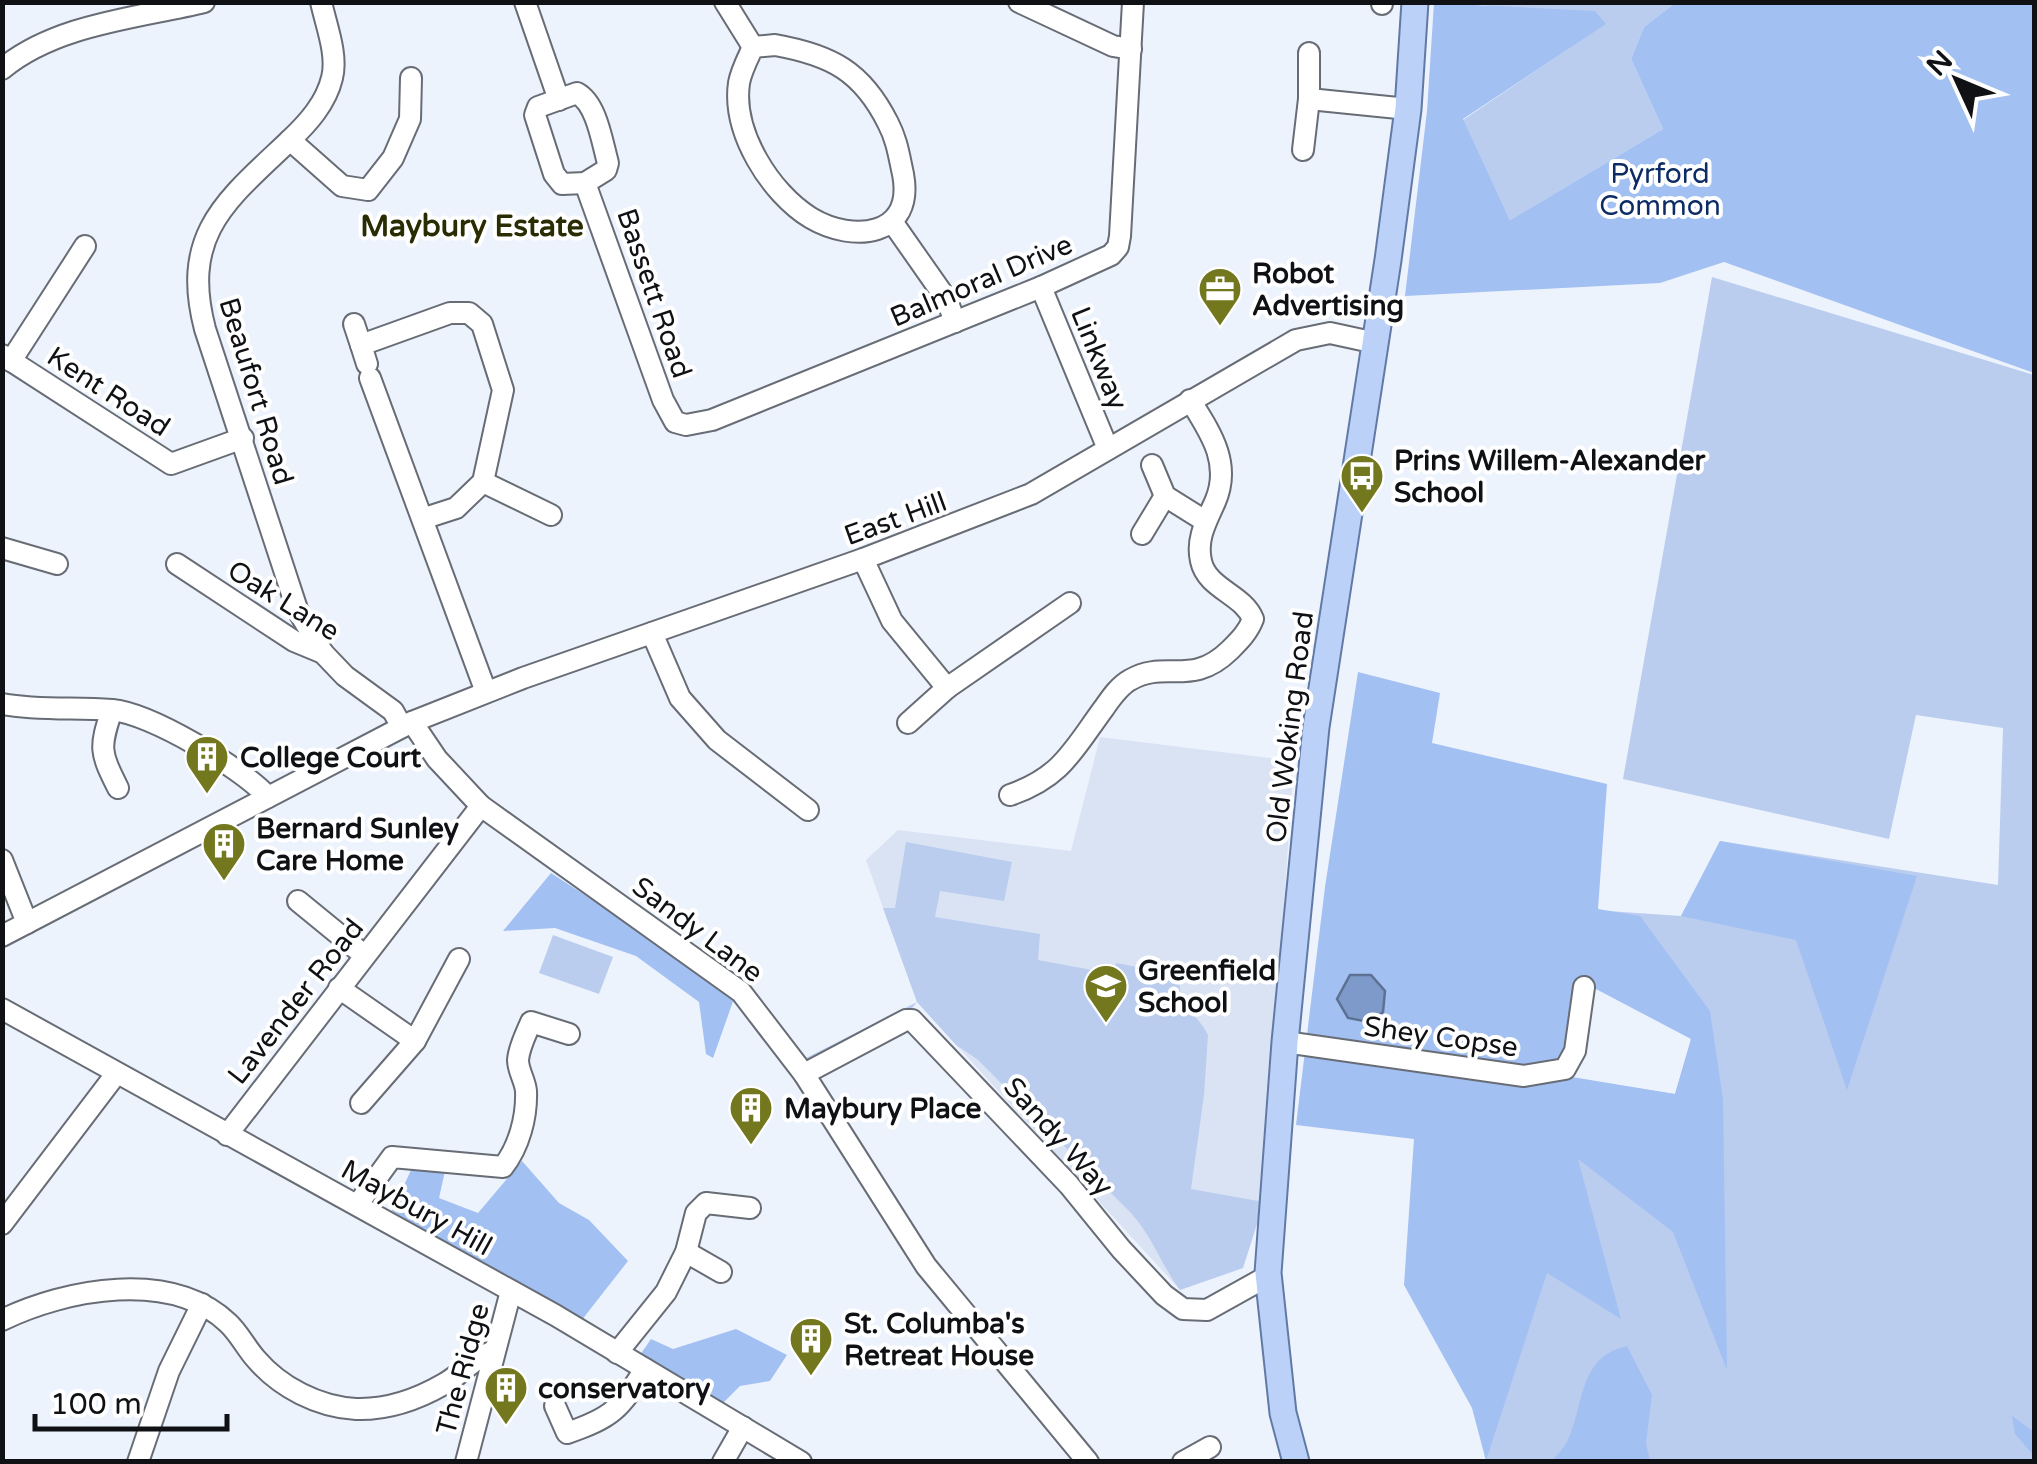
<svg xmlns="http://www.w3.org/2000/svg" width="2037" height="1464" viewBox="0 0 2037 1464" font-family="'Varela Round',sans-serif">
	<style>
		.built { fill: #dae3f3 }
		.green { fill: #bacdef }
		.forest { fill: #a3c0f2; fill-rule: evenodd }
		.water { fill: #7e9aca; stroke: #5d7193; stroke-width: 2.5 }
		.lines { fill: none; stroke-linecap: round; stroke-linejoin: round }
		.minor-casing { stroke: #676c75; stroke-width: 24 }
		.major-casing { stroke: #617aa5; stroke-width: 29 }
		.minor { stroke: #fff; stroke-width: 20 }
		.major { stroke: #bbd1f8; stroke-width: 25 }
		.labels { text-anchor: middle; stroke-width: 8; stroke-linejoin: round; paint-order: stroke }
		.park-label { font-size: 28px; fill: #0d2c65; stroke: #fff }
		.poi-label { font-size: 28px; font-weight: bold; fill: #0f1114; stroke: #fff; text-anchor: start }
		.street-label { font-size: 28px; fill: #0f1114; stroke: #fff }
		.neighbourhood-label { font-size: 30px; font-weight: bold; fill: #2a2c02; stroke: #fff }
	</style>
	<rect width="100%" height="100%" fill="#edf3fd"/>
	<path class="built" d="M1100,737l194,24 -26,369 -1,62 -24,76 -63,22 -263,-288 -51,-142 32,-30 173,21z"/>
	<g class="green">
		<path d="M1471,3h204l-31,24 -13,32 32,70 -153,91 -47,-100 142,-96z"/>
		<path d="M1712,277l322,98v1086l-548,1 86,-384 103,16 16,-54 -83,-129 73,5 39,-75 278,44 5,-157 -87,-13 -27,124 -266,-60z"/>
		<path d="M906,842l106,20 -8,39 -64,-10 -5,26 105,17 -2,26 76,14 2,-11 65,12c-7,30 16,37 27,60l-4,60 -13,94 73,13 -21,66 -63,22c-20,-27 -26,-51 -49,-77l-154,-154 -21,-14 -39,-43 -10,12 -94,49 -11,-3 115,-58 -34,-94h12z"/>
		<path d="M553,935l60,22 -14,37 -60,-21z"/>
	</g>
	<g class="forest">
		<path d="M1434,3l161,8 11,13 -143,95 47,101 153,-91 -32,-70 13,-32 31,-24h359v370l-310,-111 -64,21 -255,13 22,-185z"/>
		<path d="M1358,672l82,21 -8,50 175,41 -9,125 42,7 70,95 13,88 4,271 -54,-138 -95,-73 43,160 -74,-46 -61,188 -14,-53 -68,-123 10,-146 -118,-14 29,-238zM1594,988l97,51 -16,55 -103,-17 -3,-72z"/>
		<path d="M1720,841l197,35 -70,214 -51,-150 -115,-24z"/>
		<path d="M551,873l185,120 -23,65 -7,-4 -7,-52 -63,-46 -81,-28 -52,3z"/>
		<path d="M522,1161l37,42 30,17 39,41 -47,60 -189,-110 20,-43 33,3 -6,27 39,15z"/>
		<path d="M736,1329l51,26 -17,26 -30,5 -18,18 -82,-49 11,-16 22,10z"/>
		<path d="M1627,1346l25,49 -6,48 4,18h-98c5,-6 11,-12 15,-19 18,-36 10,-85 60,-96z"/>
		<path d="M2012,1416l22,16v24l-19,-22z"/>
	</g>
	<path class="water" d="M1350,975h21l14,16 -2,21 -14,10 -21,-4 -11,-19z"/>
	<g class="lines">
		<defs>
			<g id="minor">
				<path d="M321,2c5,23 17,53 11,76 -6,25 -24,45 -42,62 -63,60 -110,93 -85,189l92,280 26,44"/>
				<path d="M525,2l34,98"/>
				<path d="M725,2l28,45"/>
				<path d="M1019,2l94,44 18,3"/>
				<path d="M1382,4v-2"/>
				<path d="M775,45c56,10 87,26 113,78 9,17 11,33 15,51 12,63 -50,69 -92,44 -41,-25 -79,-86 -72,-135 2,-12 9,-25 14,-36z"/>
				<path d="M2,69c54,-45 136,-51 202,-67"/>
				<path d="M577,93c20,11 25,49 31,70l-2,7 -21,13 -23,1 -8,-10 -19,-59 3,-8z"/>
				<path d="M1309,99l99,10"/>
				<path d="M290,140l52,46 26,4 25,-32 17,-39 1,-41"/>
				<path d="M1303,150l6,-51v-46"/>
				<path d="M585,183l78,217 12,22 11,3 26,-5 329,-133 70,-32 7,-8 2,-11 13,-234"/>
				<path d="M893,223l54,77 8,22"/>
				<path d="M1041,287l67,162"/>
				<path d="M354,324l7,21"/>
				<path d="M2,355l169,109 72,-26"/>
				<path d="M11,361l74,-115"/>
				<path d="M367,364l-6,-19 89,-32h19l13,11 21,66 -20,92 -27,26 -31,10"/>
				<path d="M370,378l116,314"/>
				<path d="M1152,465l13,31 40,25"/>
				<path d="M483,482l68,33"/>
				<path d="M1142,534l23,-38"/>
				<path d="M2,548l55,16"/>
				<path d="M863,559l29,62 55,67 -39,35"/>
				<path d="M177,564l117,77 29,12 22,23 48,35 9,16"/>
				<path d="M652,633l28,65 37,42 91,70"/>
				<path d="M947,688l123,-85"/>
				<path d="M2,704c39,7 72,3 110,6 38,3 130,58 156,87"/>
				<path d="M112,710c-13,38 -12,42 6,78"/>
				<path d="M412,722l25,37 44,47 260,186 63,82 122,192 162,196"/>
				<path d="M1010,795c52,-18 63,-45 94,-87 7,-10 15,-22 26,-28 36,-21 61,8 100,-30 10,-10 18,-18 23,-31 -10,-25 -46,-30 -52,-58 -5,-22 5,-39 14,-59 17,-39 -5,-70 -25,-102"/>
				<path d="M2,860l25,63"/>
				<path d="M298,901l66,54"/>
				<path d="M2,936l410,-214 111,-44 340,-119 168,-65 265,-154 34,-7 46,10"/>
				<path d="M339,988l76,53 44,-82"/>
				<path d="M2,1009l553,306 246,147"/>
				<path d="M1285,1042l239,34 41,-7 10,-18 9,-64"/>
				<path d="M804,1074l102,-54h6l157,165 52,64 43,46 19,14 24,1 61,-34"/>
				<path d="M361,1103l54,-62"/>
				<path d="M227,1135l254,-329"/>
				<path d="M358,1204l34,-47 111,10c16,-20 24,-50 23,-76 -1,-11 -8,-20 -8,-31 1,-13 8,-26 13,-38l38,12"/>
				<path d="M2,1224l114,-150"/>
				<path d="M686,1252l35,20"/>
				<path d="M2,1320c64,-31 169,-51 226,3 11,10 18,25 28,36 24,28 62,48 100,50 31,1 62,-10 88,-25 19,-11 29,-26 50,-33"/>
				<path d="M617,1353l49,-61 20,-40 10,-39 10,-10 44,5"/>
				<path d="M555,1406l12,27c45,-15 53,-24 78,-64"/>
				<path d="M138,1462l31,-91 33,-67"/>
				<path d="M466,1462l45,-171"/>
				<path d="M723,1462l20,-35"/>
				<path d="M1183,1462l27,-15"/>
			</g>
			<path id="major" d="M1296,1462l-13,-49 -15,-140 17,-231 31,-315 72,-467 20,-151 7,-107"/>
		</defs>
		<use href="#minor" class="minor-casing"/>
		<use href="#major" class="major-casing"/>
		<use href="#minor" class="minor"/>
		<use href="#major" class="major"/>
	</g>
	<defs>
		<symbol id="office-pin" viewBox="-11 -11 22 30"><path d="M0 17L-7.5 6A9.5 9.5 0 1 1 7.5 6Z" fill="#73771e" stroke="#fff"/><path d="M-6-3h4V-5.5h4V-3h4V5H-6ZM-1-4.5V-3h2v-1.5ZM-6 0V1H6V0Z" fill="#fff"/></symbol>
		<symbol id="bus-pin" viewBox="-11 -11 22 30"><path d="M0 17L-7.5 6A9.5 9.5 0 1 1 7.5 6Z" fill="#73771e" stroke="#fff"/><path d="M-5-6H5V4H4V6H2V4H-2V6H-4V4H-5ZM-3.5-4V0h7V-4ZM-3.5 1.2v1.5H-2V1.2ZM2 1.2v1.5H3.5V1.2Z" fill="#fff"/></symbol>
		<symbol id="building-pin" viewBox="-11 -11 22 30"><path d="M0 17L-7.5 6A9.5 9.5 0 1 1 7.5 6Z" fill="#73771e" stroke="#fff"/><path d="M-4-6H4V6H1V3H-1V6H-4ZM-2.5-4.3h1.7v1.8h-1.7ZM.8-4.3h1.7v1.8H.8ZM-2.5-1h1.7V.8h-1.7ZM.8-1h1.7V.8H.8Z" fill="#fff"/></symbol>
		<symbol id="school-pin" viewBox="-11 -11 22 30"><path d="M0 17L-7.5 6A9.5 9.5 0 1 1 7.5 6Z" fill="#73771e" stroke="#fff"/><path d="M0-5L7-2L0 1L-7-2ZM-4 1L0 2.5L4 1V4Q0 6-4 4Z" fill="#fff"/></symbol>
	</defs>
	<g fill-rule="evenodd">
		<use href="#office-pin" x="1195" y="264" width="50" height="68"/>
		<use href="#bus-pin" x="1337" y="451" width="50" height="68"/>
		<use href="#building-pin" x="182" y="732" width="50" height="68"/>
		<use href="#building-pin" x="199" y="819" width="50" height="68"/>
		<use href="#school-pin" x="1081" y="961" width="50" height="68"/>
		<use href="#building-pin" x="726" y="1083" width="50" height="68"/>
		<use href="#building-pin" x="786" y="1314" width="50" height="68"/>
		<use href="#building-pin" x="481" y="1363" width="50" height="68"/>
	</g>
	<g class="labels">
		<g class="park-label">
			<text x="1660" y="183">Pyrford<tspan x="1660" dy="32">Common</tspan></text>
		</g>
		<g class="poi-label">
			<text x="1252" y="283">Robot<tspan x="1252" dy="32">Advertising</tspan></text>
			<text x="1394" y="470">Prins Willem-Alexander<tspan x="1394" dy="32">School</tspan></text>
			<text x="240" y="767">College Court</text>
			<text x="256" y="838">Bernard Sunley<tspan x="256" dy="32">Care Home</tspan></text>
			<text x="1138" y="980">Greenfield<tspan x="1138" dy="32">School</tspan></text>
			<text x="784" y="1118">Maybury Place</text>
			<text x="844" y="1333">St. Columba's<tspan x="844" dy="32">Retreat House</tspan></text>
			<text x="538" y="1398">conservatory</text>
		</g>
		<g class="street-label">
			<text transform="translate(981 280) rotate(-23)" y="10">Balmoral Drive</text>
			<text transform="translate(655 293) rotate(71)" y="10">Bassett Road</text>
			<text transform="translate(1100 358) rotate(68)" y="10">Linkway</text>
			<text transform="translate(109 391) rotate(33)" y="10">Kent Road</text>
			<text transform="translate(257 391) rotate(73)" y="10">Beaufort Road</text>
			<text transform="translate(895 518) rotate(-20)" y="10">East Hill</text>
			<text transform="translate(284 600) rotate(32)" y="10">Oak Lane</text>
			<text transform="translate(1289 727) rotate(-83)" y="10">Old Woking Road</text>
			<text transform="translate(698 929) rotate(37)" y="10">Sandy Lane</text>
			<text transform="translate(295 1001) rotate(-52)" y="10">Lavender Road</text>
			<text transform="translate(1441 1036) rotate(8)" y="10">Shey Copse</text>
			<text transform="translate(1059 1136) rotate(48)" y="10">Sandy Way</text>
			<text transform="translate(417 1207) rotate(29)" y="10">Maybury Hill</text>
			<text transform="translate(462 1369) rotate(-75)" y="10">The Ridge</text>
		</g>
		<g class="neighbourhood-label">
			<text x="472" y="236">Maybury Estate</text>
		</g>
	</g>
	<rect width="2037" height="1464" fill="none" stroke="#0f1114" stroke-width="10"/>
	<g transform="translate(1957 80) rotate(314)" stroke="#ffffff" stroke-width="8" paint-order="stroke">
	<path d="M0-8L18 38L0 25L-18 38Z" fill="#0f1114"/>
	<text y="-15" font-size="28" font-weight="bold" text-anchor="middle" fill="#0f1114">N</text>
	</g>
	<path d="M35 1414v15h192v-15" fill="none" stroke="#0f1114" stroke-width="5"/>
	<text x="50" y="1414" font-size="30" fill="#0f1114" stroke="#ffffff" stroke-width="8" paint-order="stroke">100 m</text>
</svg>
